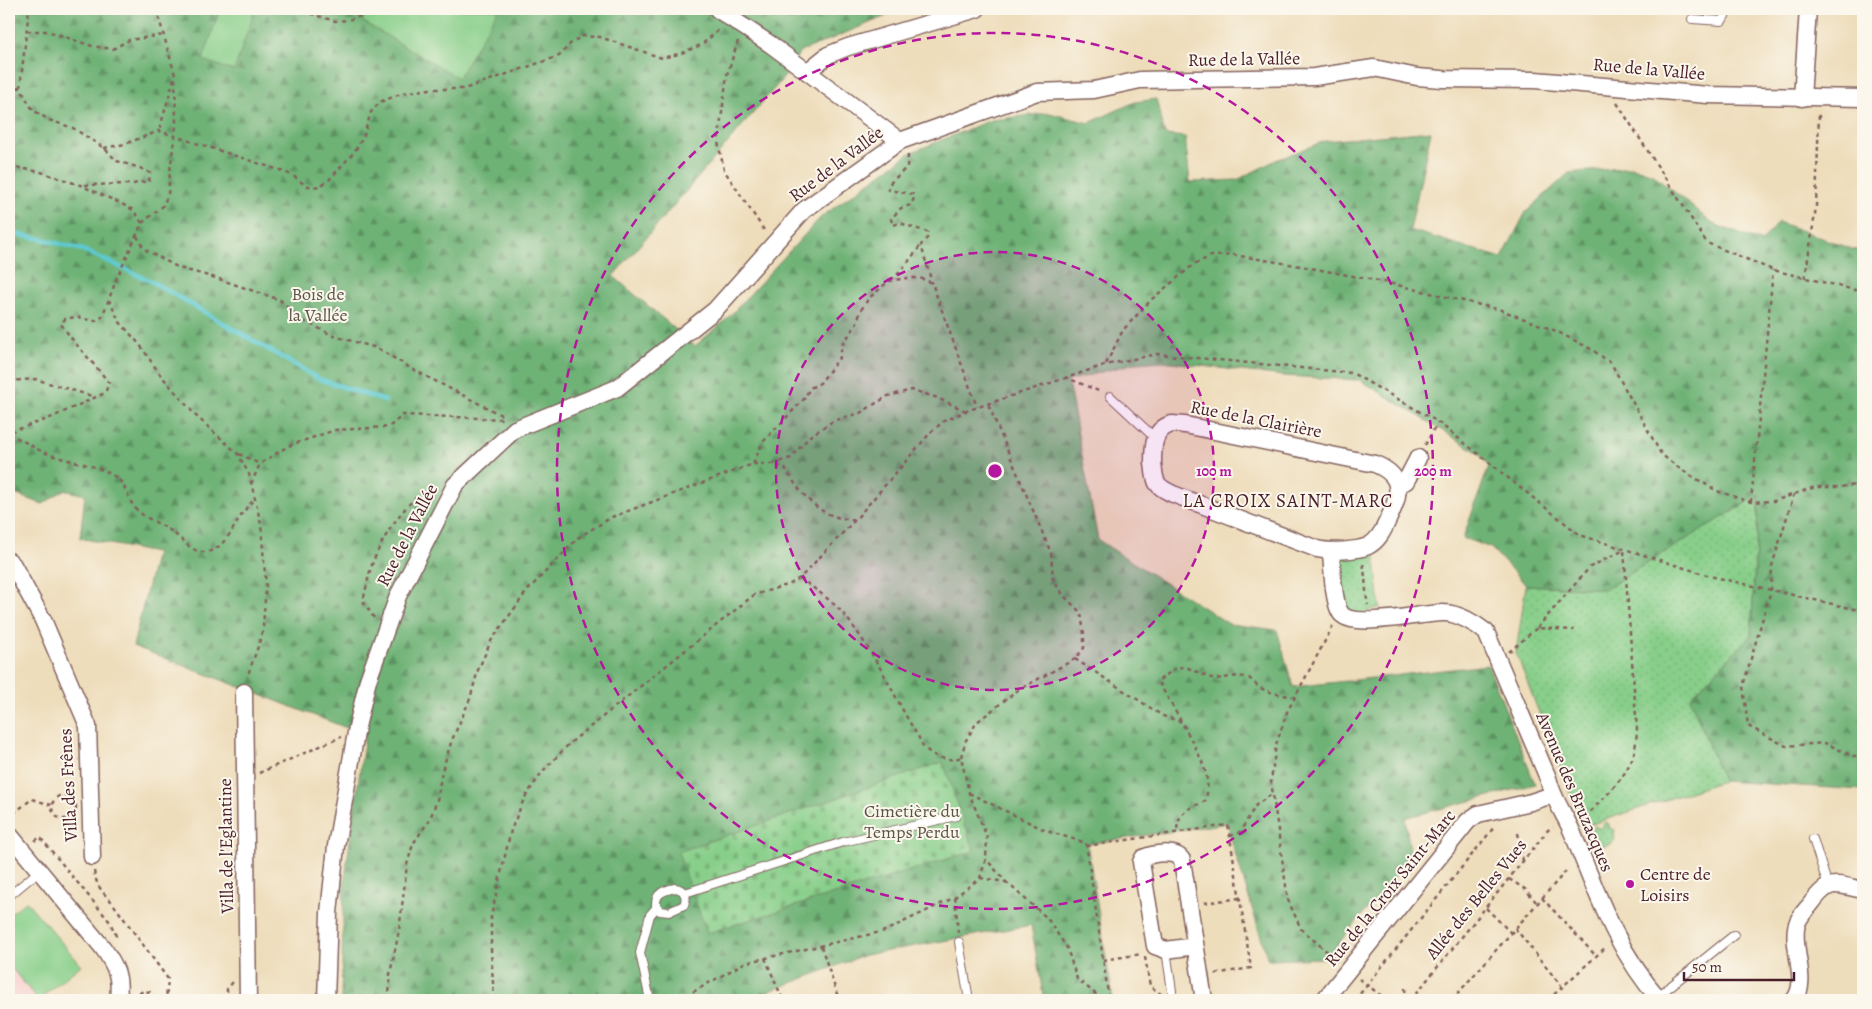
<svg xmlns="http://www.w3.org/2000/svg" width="1872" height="1009" viewBox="0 0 1872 1009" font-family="Alegreya,serif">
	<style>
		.built { fill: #f7d0ce }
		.green { fill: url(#green-dots); stroke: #69775a }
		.forest { fill: url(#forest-firs); stroke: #5c6850 }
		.cemetery { fill: url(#cemetery-stones); stroke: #69775a }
		.pitch { fill: #88cf8a; stroke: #69775a }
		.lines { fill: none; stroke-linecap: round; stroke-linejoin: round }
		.stream { stroke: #5dcad2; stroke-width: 4.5 }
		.lane-casing { stroke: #83625d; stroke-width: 10 }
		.street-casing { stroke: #83625d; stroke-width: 19 }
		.path { stroke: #83625d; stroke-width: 2.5; stroke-dasharray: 4 4; stroke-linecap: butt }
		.lane { stroke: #fff; stroke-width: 8 }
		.street { stroke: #fff; stroke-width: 16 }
		.ring { fill: none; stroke: #b5179e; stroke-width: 2.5; stroke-dasharray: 9 6 }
		.poi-dot { fill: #b5179e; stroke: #fbf7ec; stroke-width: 2 }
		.labels { text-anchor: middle; stroke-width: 4; stroke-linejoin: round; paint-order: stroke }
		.street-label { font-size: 18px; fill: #4a1f2b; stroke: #fbf7ec }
		.park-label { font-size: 18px; fill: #5d5448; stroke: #fbf7ec }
		.poi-label { font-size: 18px; fill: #4a1f2b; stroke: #fbf7ec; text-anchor: start }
		.neighbourhood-label { font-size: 19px; letter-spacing: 1px; fill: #4a1f2b; stroke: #fbf7ec }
		.centre { fill: #b5179e; stroke: #fbf7ec; stroke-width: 2.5 }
		.ring-label { font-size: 15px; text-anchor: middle; font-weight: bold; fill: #b5179e; stroke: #fbf7ec; stroke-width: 4; stroke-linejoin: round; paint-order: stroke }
	</style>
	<defs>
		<pattern id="green-dots" width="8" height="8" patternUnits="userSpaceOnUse" patternTransform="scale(1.25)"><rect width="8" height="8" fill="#88cf8a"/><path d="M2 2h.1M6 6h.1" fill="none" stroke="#77b177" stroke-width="1.8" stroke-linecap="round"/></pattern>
		<pattern id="forest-firs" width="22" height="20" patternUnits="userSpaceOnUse" patternTransform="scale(1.25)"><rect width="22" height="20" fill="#6eb276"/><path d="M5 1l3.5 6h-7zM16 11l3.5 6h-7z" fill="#5c9061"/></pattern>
		<pattern id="cemetery-stones" width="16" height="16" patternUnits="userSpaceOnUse" patternTransform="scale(1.25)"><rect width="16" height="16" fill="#88cf8a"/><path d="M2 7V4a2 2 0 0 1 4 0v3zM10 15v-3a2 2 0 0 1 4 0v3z" fill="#77b177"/></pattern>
	</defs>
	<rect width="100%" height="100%" fill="#fbf7ec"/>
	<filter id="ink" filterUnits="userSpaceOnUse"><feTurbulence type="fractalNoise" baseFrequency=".02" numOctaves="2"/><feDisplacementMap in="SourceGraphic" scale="10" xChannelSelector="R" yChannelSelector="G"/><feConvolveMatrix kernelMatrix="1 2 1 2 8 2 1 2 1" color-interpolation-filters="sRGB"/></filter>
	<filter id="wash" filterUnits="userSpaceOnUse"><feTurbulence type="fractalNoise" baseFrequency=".0096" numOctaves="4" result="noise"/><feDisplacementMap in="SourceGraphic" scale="20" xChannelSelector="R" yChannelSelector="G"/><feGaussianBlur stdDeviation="1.12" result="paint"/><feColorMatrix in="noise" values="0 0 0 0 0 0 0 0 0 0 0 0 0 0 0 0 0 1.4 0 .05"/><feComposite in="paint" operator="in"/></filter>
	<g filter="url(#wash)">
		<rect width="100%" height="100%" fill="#edb"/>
		<path class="built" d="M12,969l26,31 13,-10 -3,10h-39v-28z"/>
		<g class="green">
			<path d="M1759,494l-8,142 -61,62 33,83 -140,46 -67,-174 10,-68 79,4z"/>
			<path d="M1374,549l6,59c-10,0 -16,8 -21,7 -5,-1 -11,-6 -16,-9l-5,-42 2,-7z"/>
			<path d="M1605,822l4,2v4l5,2 -1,5 2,3 -2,4 -9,4 -7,-3 -1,-3 -7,-4 5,-10 7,3z"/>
		</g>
		<path class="forest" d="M9,9h879l3,5 -91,38 -15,24 -172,200 82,70 32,-27 94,-102 89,-64 81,-33 58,-7 40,10 46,-21 21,-3 9,36 20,2 5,45 47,-2 39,-20 49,-19 106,-10 -21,99 92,28 24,-46 43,-39 63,-6 21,7 60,50 49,18 16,-20 74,27 11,2v539l-140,-9 -33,-83 61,-62 8,-141 -154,94 -79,-4 -35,-37 -28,-10 26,-72 -10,-13 -119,-73 -77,-4 -120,-15 -28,2 -67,18 30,159 131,84 48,6 16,57 195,-22 47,119 -130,34 6,39 -85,101 -58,2 -38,-124 -2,-13 -141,21 26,156h-69l-13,-75 -166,30 -119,45h-405l3,-116 21,-149 -232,-89 23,-93 -76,-15 5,-43 -21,-5 -21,14 -34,-12z"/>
		<path class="cemetery" d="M943,762l31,89 -267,82 -29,-81z"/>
		<g class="pitch">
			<path d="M220,9h25l9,3 -20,59 -31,-11z"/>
			<path d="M369,9h126l3,1 -40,68 -96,-57z"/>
			<path d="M26,901l55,64 -43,35 -29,-35v-50z"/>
		</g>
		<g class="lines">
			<path class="stream" d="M9,233l33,6 41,11 68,31 168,98 66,22"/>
		</g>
	</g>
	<g filter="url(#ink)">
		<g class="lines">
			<defs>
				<g id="lane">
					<path d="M1692,19l30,2 3,-5 1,-7"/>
					<path d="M1110,396l45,42"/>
					<path d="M1813,839l15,47"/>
					<path d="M675,888c9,1 13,8 9,17l-15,7 -9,-1 -4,-6c-1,-12 9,-15 19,-17z"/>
					<path d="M685,893l158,-51 113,-26"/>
					<path d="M9,896l30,-25"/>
					<path d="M959,942l10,58"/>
					<path d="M1166,950l6,41"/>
					<path d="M1657,997l77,-62"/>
					<path d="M650,1000l-10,-47 10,-38 7,-8"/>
				</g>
				<g id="street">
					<path d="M717,9l53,35 130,97"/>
					<path d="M808,71l20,-16 20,-8 129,-38"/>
					<path d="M1802,98l6,-89"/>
					<path d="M1172,424l13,1 190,39c32,13 24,33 12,58 -4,9 -9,19 -19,24 -12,5 -38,6 -51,3l-144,-55c-6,-3 -12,-5 -16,-11 -3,-6 -3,-13 -4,-20 0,-16 0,-34 19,-39z"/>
					<path d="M1397,485l9,-4 12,-23"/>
					<path d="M1331,551c1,15 2,49 9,61 10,19 84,0 104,1 14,0 32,11 42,19l62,146c5,22 17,36 25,56 24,59 44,118 87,166"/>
					<path d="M9,561l4,4 30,55 45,106 4,131"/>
					<path d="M244,692l4,308"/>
					<path d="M9,834l94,114c13,18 18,29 15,52"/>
					<path d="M1195,946l-29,4 -11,-4 -14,-84 2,-4c10,-5 33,-8 39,2l22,140"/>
					<path d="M326,1000l3,-87 7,-67 21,-119 11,-47 30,-84 57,-111 60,-56 102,-41 98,-78 89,-100 96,-69 137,-49 57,-2 46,-10 174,-3 60,-9 43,9 25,2 93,1 173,15 155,3"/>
					<path d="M1324,1000l144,-179 10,-7 53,-12 21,-7"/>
					<path d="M1794,1000c16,-18 -4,-54 3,-76 2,-7 8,-13 13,-19 20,-27 23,-21 53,-15"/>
				</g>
			</defs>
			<use href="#lane" class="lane-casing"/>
			<use href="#street" class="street-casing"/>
			<g class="path">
				<path d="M159,9l-1,6 17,60 -16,56"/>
				<path d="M295,9l40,12 13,-1 16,-5"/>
				<path d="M27,31h20l45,15 21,3 16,-9 35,-5"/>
				<path d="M738,41l-11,34 -9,67 6,28 42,63"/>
				<path d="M9,85l11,3 13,22 16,10 24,8 31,20 13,13 23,7 10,5 -1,8 -16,3 -51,1"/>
				<path d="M20,88l9,-79"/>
				<path d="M1617,103l90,140 66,27 90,22"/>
				<path d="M104,148l21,-4 34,-13 120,39 13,5 13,10 7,2 8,-1 9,-6 26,-29 9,-16 7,-23 9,-10 23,-9 27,-4h34l95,-33 12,-13 11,-7 18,1 62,21 17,-4 22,-9 19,-16"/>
				<path d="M908,155l-1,12 -19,18 1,5 24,4 1,4 -3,7 -10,3 -10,11 2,6 7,-2 27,9 1,5 -7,8 11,38"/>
				<path d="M9,166l32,6 39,13 42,19 11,6 9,13 -25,55 -15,39 -7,4 -20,-4 -10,2 -4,5c14,21 33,39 48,59l-4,10 -57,26 -39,13"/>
				<path d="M142,223l21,-17 5,-12 2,-23 6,-45 -1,-51"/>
				<path d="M137,236l7,13 35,19 37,10 64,22 22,20 32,16 43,12 35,21 93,48"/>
				<path d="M1805,278l11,-71 3,-95"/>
				<path d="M891,280l11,-10 19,-25"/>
				<path d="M109,300l10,21 21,24 19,28 36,42 42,38 12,21 12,50 5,62 -3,41 -4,17 -12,33"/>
				<path d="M1106,364l17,-34 29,-31 41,-34 18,-9 23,-1 61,10 94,18 112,27 55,21 35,18 20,14 50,91 19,15 37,22 34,11 23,-1 41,-14h24l24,-3"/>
				<path d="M1065,377l36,15"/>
				<path d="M9,381l26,-2 60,18"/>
				<path d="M9,434c13,5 24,14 37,19 21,9 54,11 72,26 9,8 10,21 17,29 10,11 25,15 36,23 8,6 15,14 24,19 4,2 10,3 15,1 20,-6 28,-38 44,-51"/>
				<path d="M1425,445l13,-23"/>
				<path d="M239,454l21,10"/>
				<path d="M753,464h19l13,4c17,28 34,50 69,52"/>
				<path d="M772,464l19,-6 19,-22 23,-15 27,-8 28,-17 24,-6 23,7 31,14"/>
				<path d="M251,484l9,-20 28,-18 47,-16 54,-3 14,-12 100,4"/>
				<path d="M1794,494l-22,72 -1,24 -28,96 5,40 38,20 39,-3 27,13h11"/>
				<path d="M1751,502l22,-232"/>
				<path d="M1363,564c3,13 2,27 5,41"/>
				<path d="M374,618l-11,-17c4,-15 6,-32 13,-46 9,-21 36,-65 60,-67"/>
				<path d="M1333,626l-46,86 -11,33 -5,36 17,119 13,29 37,32"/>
				<path d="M1537,628l53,-61 34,-17 13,180c-1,10 -1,22 -6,31 -10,23 -32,41 -48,58"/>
				<path d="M1509,652l28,-24 37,2"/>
				<path d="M1075,659l88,57 19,6c11,23 33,53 23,79 -17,9 -28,9 -28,32"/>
				<path d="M1181,721l-23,-40 19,-14 11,1 26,11 25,-3 10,2 11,10 13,5 22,4"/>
				<path d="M961,757l5,-17 11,-18 41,-32 57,-31 9,-11v-14l-3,-21 -17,-17 -11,-16 -2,-27 -63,-149"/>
				<path d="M259,773l82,-36"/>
				<path d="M969,793l78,38 39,12 23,157"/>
				<circle cx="64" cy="807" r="12"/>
				<path d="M12,819l-2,-3 22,-17 19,6"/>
				<path d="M1518,833l5,28"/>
				<path d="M1230,836l10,-4 16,-27 16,-11"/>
				<path d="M35,841l5,-4 70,85 6,14 -2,2"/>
				<path d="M1086,846l142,-21 23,143 -37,6"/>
				<path d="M94,871c2,14 8,21 17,30l57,78 -2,21"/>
				<path d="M980,878l26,4 -20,-23"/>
				<path d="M1509,879l16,10 12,14"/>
				<path d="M1006,882l41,36 20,30 10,31 26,21"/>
				<path d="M955,897l3,36"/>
				<path d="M1542,898l54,58"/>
				<path d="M1204,903l36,-5"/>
				<path d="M1486,908l25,25"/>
				<path d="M1515,928l47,59"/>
				<path d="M821,946l18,54"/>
				<path d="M1145,957l5,29 12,9"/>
				<path d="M765,958l18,42"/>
				<path d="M1103,960l39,-6"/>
				<path d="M1359,979l28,21"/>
				<path d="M1405,988l1,12"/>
				<path d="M134,999l1,-3 8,-5 7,1 6,8"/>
				<path d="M227,1000v-11l6,-7"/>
				<path d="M389,1000l1,-26 9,-43 8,-66 6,-21 17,-25 7,-19 5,-29 10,-31 18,-41 8,-29 13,-29 36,-50 52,-54 33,-20 141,-53 10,-22 41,-43 6,-11 10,-5 20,-26 2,-12 14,-20 5,-15 8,-12 20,-17 18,-3h13l12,5 45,124"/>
				<path d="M494,1000l-3,-50v-34l20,-86 13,-31 18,-27 28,-29 184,-148 36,-11 10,-6 55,-58 76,-88 13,-11 22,-10 139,-46 52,-11 195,19 86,49 142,113 130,41 153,35"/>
				<path d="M679,1000l65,-37 141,-32 70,-34 25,-19 6,-19 1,-22 -18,-44 -8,-36c-10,5 -27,1 -35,-8 -4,-3 -6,-9 -8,-13 -11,-17 -20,-35 -30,-54 -12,-22 -32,-55 -49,-73 -12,-12 -26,-21 -39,-31"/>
				<path d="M1039,1000h17"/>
				<path d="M1355,1000l140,-174"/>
				<path d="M1411,1000l137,-170 5,-3"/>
				<path d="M1452,1000l114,-129"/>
				<path d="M1548,1000l58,-53"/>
			</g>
			<use href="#lane" class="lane"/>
			<use href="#street" class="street"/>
		</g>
	</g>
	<circle cx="995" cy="471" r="219" fill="#b5179e" fill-opacity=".12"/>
	<g class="ring">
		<circle cx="995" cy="471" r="219"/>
		<circle cx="995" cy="471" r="438"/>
	</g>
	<circle class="poi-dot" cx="1630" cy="884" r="5"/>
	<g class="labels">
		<g class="street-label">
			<text transform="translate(1244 59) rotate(-1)" y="6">Rue de la Vallée</text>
			<text transform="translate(1649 69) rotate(5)" y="6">Rue de la Vallée</text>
			<text transform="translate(836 164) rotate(-37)" y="6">Rue de la Vallée</text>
			<text transform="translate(1256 419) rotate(11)" y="6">Rue de la Clairière</text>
			<text transform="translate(407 535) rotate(-63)" y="6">Rue de la Vallée</text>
			<text transform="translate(68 785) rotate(-93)" y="6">Villa des Frênes</text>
			<text transform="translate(1575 792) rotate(67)" y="6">Avenue des Bruzacques</text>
			<text transform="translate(226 846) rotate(-91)" y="6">Villa de l'Eglantine</text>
			<text transform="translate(1390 888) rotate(-51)" y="6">Rue de la Croix Saint-Marc</text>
			<text transform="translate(1476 899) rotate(-51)" y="6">Allée des Belles Vues</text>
		</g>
		<g class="park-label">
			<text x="318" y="300">Bois de<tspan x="318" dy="21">la Vallée</tspan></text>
			<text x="912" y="817">Cimetière du<tspan x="912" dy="21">Temps Perdu</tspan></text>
		</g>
		<g class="poi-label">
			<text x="1640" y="880">Centre de<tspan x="1640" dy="21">Loisirs</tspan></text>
		</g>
		<g class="neighbourhood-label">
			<text x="1288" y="507">LA CROIX SAINT-MARC</text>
		</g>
	</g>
	<circle cx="995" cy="471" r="8" class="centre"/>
	<g class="ring-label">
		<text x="1214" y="476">100 m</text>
		<text x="1433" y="476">200 m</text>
	</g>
	<rect width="1872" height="1009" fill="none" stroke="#fbf7ec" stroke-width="30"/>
	<path d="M1684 972v8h110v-8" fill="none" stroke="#4a1f2b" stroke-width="2.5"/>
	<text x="1692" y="972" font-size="15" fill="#4a1f2b" stroke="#fbf7ec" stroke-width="4" paint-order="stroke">50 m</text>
</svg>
